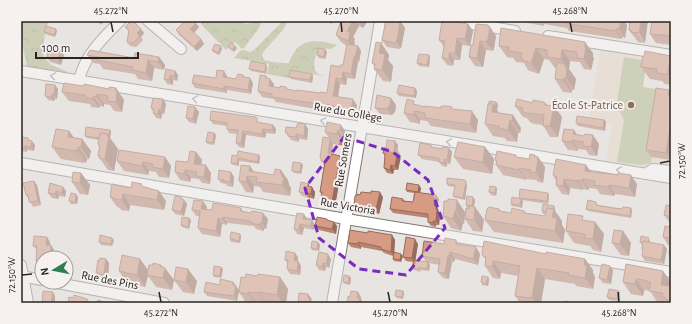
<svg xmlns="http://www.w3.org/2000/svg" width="692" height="324" viewBox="0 0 692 324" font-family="'Alegreya Sans',sans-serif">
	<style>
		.education { fill: #e6d9c5 }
		.forest { fill: url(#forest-crowns) }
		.green { fill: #afbb87 }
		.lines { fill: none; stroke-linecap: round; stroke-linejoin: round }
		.minor-casing { stroke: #7d7977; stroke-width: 12 }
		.minor { stroke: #fff; stroke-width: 10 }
		.wall { fill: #b98572 }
		.shaded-wall { fill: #966c5c }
		.building { fill: #d79b84; stroke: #966c5c }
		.oneway { stroke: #9e9d9d }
		.marked { fill: none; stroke: #7b2cbf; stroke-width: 3; stroke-dasharray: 8 5; stroke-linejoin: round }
		.ticks { fill: none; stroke: #282625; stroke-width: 1.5 }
		.education-dot { fill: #8d6e63; stroke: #f6f1ef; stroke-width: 1.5 }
		.labels { text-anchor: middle; stroke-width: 4; stroke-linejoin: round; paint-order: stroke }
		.education-label { font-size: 12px; fill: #785e54; stroke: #f6f1ef; text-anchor: end }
		.street-label { font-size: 12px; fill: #282625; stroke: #f6f1ef }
		.neatline { fill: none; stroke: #282625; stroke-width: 1.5 }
		.ticks-label { font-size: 10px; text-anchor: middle; fill: #282625 }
	</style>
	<defs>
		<pattern id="forest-crowns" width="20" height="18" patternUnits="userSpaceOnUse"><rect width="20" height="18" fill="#aab77e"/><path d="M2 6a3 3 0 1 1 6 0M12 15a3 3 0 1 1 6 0" fill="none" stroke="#8a9567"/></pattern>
	</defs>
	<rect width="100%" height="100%" fill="#e8e4e2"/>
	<path class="education" d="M600,49l47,8 -4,30 28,5v80l-65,-11 6,-38 -23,-4z"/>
	<g class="forest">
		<path d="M21,21h29c-6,6 -7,28 -6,36l7,8 17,7 -2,1 -39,-6 -6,-30z"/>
		<path d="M202,21h37l8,3 12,-3 2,2 -2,5 -15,20 -2,1 -7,-7 -9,8 -25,-26z"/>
		<path d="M283,21h5l-6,10 -18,20 -2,4 2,5c2,1 23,4 25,3 9,-26 26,-24 48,-18l-6,4 -11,-1c-5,5 -9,21 -2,26 2,1 5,1 7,2l-35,-5 -1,7 -22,-4 2,-10 -35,-6 6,-7 4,-1 6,2 4,-2z"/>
	</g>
	<path class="green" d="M624,57l17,3 6,-3 -4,30 19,3 -11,73 -10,2 -24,-3 7,-42 -4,-8 -4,-3z"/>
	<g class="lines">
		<defs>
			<g id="minor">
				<path d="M148,21l33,28"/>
				<path d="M454,21l61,10"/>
				<path d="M548,36l123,19"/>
				<path d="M21,71l650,107"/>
				<path d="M79,80c6,-25 23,-41 41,-59"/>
				<path d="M21,163l325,56 325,53"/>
				<path d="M645,174l8,-5 18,2"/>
				<path d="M21,265l7,38"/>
				<path d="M21,276l21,4"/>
				<path d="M52,282l112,21"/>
				<path d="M332,303l48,-282"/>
			</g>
		</defs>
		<use href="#minor" class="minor-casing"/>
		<use href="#minor" class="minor"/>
	</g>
	<g class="wall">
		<path d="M97,21h8l-4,4z"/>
		<path d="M341,21h27l-5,7 -4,-2 -6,11 2,2 -1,2 1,1 -1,3 4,1 3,5 -2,11h-1l-3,17 -8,-1 -1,7 -6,-1 -2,13 19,8 -2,10 -26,-5 -1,2 -6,-1 -1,-1 -45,-8 -2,-3 -12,-2 -4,-6 11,-12 5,5v3l6,1 6,-1 2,3 9,1 23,2h7l13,-26 3,-2 4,-19 -6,-4 -5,-7 5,-13z"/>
		<path d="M400,21l5,7 -4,20 -2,1 -12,-2 -5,-7z"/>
		<path d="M521,21h104v1l2,3 -2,13 -3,-1v2l-53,-8 -2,-3 -23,-4v2l-22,-4z"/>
		<path d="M630,21l15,22 -7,-1 -9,-12z"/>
		<path d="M671,21v24l-15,-2 -6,-9z"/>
		<path d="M468,24l5,7 -3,15 -8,-1 -2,15h-6l-1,6 -6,-1 -5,-7 2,-11 -5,-7z"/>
		<path d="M488,25l8,11 -2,12 -1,3 -7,-1 -3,17 -8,-1 -6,-9 4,-12z"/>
		<path d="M125,27l16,2 3,4 -3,4 2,3 -7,7 -6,-1 -3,-4 2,-10z"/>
		<path d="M199,27l-5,6 7,6 3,5 -7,7 -18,-16 -3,-5z"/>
		<path d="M501,28l92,25v4l1,1 -3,12 -7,-1 -4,-7 -10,-1 -1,8 7,10 -2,11h-2v3l-9,-1 -8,-13 1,-11h-1l-6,-8 -5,-1 -5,15 -9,-3 -2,-1 -4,-7 -8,-1 -3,-4 -6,-1 -8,-11z"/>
		<path d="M57,31l-2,6 -10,-3 -1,-2z"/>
		<path d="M381,43l8,12 -1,5 5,6 -2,16 -8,-1 -9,-12 1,-2 -3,-4z"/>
		<path d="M221,46l1,3 -3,6 -6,-3 -1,-2z"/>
		<path d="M60,51l4,4 -3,10 -11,-3 -3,-5z"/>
		<path d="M327,52l-2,7 -6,-1 -2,-3z"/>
		<path d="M87,55l47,3 25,-1 6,8 -1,5 -10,-2 -2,13 -14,-2 -3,-5 -32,-5 -3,-5 -7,-1z"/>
		<path d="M429,55l1,3 -1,9 -10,-1 -2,-3z"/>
		<path d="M671,56v29l-6,-1 -3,-3 -12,-2 -9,-12z"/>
		<path d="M267,67l-1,7 -15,-3 -2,-2z"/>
		<path d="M175,71l3,4 -1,6 -4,-1v5l-6,-1 -3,-5z"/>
		<path d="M312,74l1,2 -1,7 -21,-4 -2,-2z"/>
		<path d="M243,75l2,3 8,5 -2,11 -24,-4v3l-32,-5 -3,-5 35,-7v1l9,2z"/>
		<path d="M55,85l3,4 -1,10h-2l-1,2 -6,-1 -3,-4z"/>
		<path d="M83,86l26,3 7,-1 8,12 -2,12 -8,-1 -4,-6 -6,-1v3l-4,-1 -1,2 -8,-1 -1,-3 -21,-3 -7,-9z"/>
		<path d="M415,88l2,3 -1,7 -17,-2 -2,-3z"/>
		<path d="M671,93v67l-20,-3 -5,-7z"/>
		<path d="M533,103h12l2,2 7,1 8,11 -4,20h-8l-7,-12 -9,-1 -4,-2 -3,-4 -4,-1 -8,-11z"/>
		<path d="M166,104l-2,10h-2l-1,5 -5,-1 -3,-5v-2l-2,-3z"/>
		<path d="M498,104l-1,6 2,3 14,2 8,13 -1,5h-2l-1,9 -10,-1 -2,-3 -12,-2 -8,-12z"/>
		<path d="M396,105l-1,7 -3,3 -12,-1 -5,-6z"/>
		<path d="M417,105l8,2 28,2 25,11 -2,13 -45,-7 -4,-5 -7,-1v4l-10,-2 -6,-9z"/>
		<path d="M195,107l4,5 -3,12 -7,-2 -3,-4z"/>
		<path d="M210,120l50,3 13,2 3,4 -1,5 -9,-1 -1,5 -19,-3 -2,13 -5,-1 -3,-4 1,-9 -8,-1 -2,-4v-3l-14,-2z"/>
		<path d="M604,120l2,2 -1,9 -27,-5 -2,-3z"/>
		<path d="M305,124l3,5 -1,11 -8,-1v3l-8,-2 -6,-8z"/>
		<path d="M341,125l8,12 -1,6 -2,-1v4l-13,-2 -2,10 12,7 -8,45 -9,-1 -5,-7 1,-4 -2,-2 4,-27 -3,-4v-2l-1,-1 9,-20 -4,-6z"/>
		<path d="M110,130l1,2 -1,6 8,11 -4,22 -6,-1 -10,-14 1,-9 -1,-3 1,-4 -12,-2 -2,-2z"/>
		<path d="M574,130l3,5 7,1 15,8 -2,12 -8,-1 -3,-5 -8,-1v2l-10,-1 -6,-9z"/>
		<path d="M69,131l5,7 8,1 9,12 -2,8h-2l-1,4 -2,-1v1l-23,-4 -9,-12z"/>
		<path d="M214,133l2,2 -2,10 -6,-1 -2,-2z"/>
		<path d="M21,137l9,3 5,5 -1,6 -7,-1v2l-5,-1 -1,-1z"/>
		<path d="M395,141l3,4 -1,6 4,5 -3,14h-4l-1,4 -6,-1 -3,-5 1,-13 -2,-2 3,-5z"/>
		<path d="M431,145l2,3 9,1 7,-1 3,4 -2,12h-3v3l-5,-1 -3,-4 -17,-3 -4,-4z"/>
		<path d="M485,147l9,12 -2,15 -29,-5 -9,-12z"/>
		<path d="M196,152l6,8 -1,4 10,9 -1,11 -8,-1 -3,-4 -8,-1 -1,4 -10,-2 -5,-8 13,-10z"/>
		<path d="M259,155l1,2 -1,7 -20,-3v5l-6,-1 -2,-2 6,-7z"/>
		<path d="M165,157l6,9 -2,12 -10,-1 -3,-5 -7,-1 -1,4 -24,-4 -7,-10z"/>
		<path d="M518,157l11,2 7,-2h2l7,10 -2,16 -5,-1 -2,-2 -10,-1v1l-23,-5 -7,-10v-3l-1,-2z"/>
		<path d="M301,163l2,2 -2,9 -7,-1 -2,-2z"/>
		<path d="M586,165l4,6 47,13 -2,13 -20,-3 -1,2 -14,-2 -3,-5 -8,-1 -1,2 -5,-1v1l-13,-2 -1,7 -7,-1 -6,-9v-4l-3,-6z"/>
		<path d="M231,172l3,5 -1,10 -6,-1 -1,-2 -5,-1 -3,-4z"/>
		<path d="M254,172l34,8v1l1,3v1l2,3 -1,8 -27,-4 -3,-5 -6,-1 -1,7 -7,-1 -7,-11z"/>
		<path d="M81,173l9,12 -2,10 -8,-1 -8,-12z"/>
		<path d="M34,181l3,4 4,20 -8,2 -7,-12z"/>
		<path d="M466,183l1,2 -2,15 -10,-2 -2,-2 2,-9 -7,-1 -1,-2z"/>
		<path d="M63,187l3,4 -1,6 -6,-1 -1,3 -6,-1 -4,-5z"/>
		<path d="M144,187l22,14 -2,9 -34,-5 -1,6 -8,-1 -1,-2 -3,-1 -7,-10 21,-9z"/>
		<path d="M311,187l4,5 -1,7 -12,-3 -3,-4z"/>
		<path d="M496,187l1,2 -1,7 -5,-1 -2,-3z"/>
		<path d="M421,188l-1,5 16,2 3,4 -2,8 3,7 -1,11h-3v2l-5,-1 -3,-4v-4l-35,-5 -3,-4 13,-10 2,2 8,1 1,-9 -7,-1 -1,-2z"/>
		<path d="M549,196l-1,8 -26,-4v8l-10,-2 -1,-2 8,-6z"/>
		<path d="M78,197l-1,7h-6l-2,-3z"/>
		<path d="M383,197l-4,17 -22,-4 -3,-5z"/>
		<path d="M473,197l2,3 -1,7h1l9,13 -2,12 -9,-1 -8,-12 4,-11h-2l-1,-3z"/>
		<path d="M182,199l2,1 3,4 -3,12 -9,-2 -3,-4z"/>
		<path d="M444,201l21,11 -1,12 -1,-1 -2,8 -10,-3 -8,-12z"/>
		<path d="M598,204v1l34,5 -1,8 -43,-7 -2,-2z"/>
		<path d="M671,206v52l-2,-3 1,-10h-2l-5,-8 6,-10 1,-4 -6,-8z"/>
		<path d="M207,207l-1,3h6l29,-2 2,4 25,7 -2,10h-2v2l-8,-2 -2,-3 -27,-3v2l-5,-1 -2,13 -18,-3 -4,-6 1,-12h-3l-4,-6z"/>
		<path d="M555,208v3l7,10v4l3,5 -2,13 -69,-11 -9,-12 14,-11 2,2 10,2 13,-2 2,2 19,3 1,-2h-3l-1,-3z"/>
		<path d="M307,219l8,6 -1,5 -10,-2 -2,7 -5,-1 -3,-5z"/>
		<path d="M191,220l-2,9 -7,-2 -1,-2z"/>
		<path d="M328,221l9,5 -1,8 -17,-4 -4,-4z"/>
		<path d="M595,222l9,12 -3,18 -8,-2 -3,-4 -16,-3 -8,-12z"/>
		<path d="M623,231l8,12 -2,13 -8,-1 -9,-12z"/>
		<path d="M368,233l24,2 3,5 -1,12 9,4 -2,6 -7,-1 -1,-2v-3l-9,-3 -2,-2 -21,-4v2l-10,-2 -3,-4z"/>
		<path d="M241,236l-1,7 -9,-1 -1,-3z"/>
		<path d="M114,240l-2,6 -11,-1 -2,-3z"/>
		<path d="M456,240l3,4 21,10 -2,11 -23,-6 -1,3h-2l-3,16 -1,1 -5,-1 -5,-6 1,-7 -10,-2 1,2 -1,6 -8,-1 -1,2 -6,-2 -2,-2 1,-6 -7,-1 -3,-4 15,-13 -3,16 11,2 -4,-6 22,-12z"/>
		<path d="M650,240v2l17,7 -3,15 -19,-3 -3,-5 1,-6 -1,-1v-4l-2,-3z"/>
		<path d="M50,242v3l4,5v8h-12v8h-3l-3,-5 1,-11 -4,-4z"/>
		<path d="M320,244l-1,7 -7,-1 -1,-2z"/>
		<path d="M546,254l39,5 8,11v3l2,4 -2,12 -17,-3 -1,-2 -30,-5 -4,24h-21l-5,-7 3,-20 -17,-3 -1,6 -7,-1 -8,-12 1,-6 -3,-4z"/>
		<path d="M298,257v4l3,5 -1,9 -10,-1 -3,-5 1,-5 -3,-4z"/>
		<path d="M106,259l3,4 -1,15 -2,1 -6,-1 -4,-5 3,-12z"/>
		<path d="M331,259l-2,9 -3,-1 -1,4 -6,-1 -3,-5z"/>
		<path d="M626,264l45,18 -1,4h1v17h-8l-6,-1 -7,-11 -4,-1 -2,1 -1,5 -12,-2 -8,-12z"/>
		<path d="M163,267l11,13 -2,10 -16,-3 -8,-11 -3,11 -18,-4 -8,-12 29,-1z"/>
		<path d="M221,267l2,2 -2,9 -7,-1 -1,-2z"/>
		<path d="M613,270l-2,14 -8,-1 -4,-5z"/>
		<path d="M257,276l23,1 8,12 -2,14h-40l-7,-11 -2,9 -30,-5 -3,-4 16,-7 13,-3 6,8 6,-12z"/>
		<path d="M349,276l2,2 -1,7 -5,-1 -2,-2z"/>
		<path d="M488,277l1,2 -1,7 -6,-1 -1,-3z"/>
		<path d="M174,280l23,1 -3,13 -11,-2z"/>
		<path d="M403,291l1,2 -1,6 -6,-1 -2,-2z"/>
		<path d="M620,293l-1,8 -10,-1 -2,-3z"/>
	</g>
	<g class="shaded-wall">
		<path d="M329,21h5l-3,3z"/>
		<path d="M353,21h3l3,5 -6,11 2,2 -1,2 1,1 -2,6 -5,-7 -1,-10z"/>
		<path d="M358,21h9l-4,7z"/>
		<path d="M400,21l5,7 -4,20 -5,-6z"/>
		<path d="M541,21h1l2,3v2z"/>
		<path d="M621,21h4v1l2,3 -2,13 -6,-9z"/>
		<path d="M641,21h7l-3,22 -6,-10z"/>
		<path d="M196,23l3,4 -6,7 -3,-5z"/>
		<path d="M468,24l5,7 -3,15 -5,-7z"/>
		<path d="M488,25l2,3v-1l6,9 -2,12 -1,3 -7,-9z"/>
		<path d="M56,29l1,2 -2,6 -1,-2z"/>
		<path d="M141,29l3,4 -3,4 -4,-4z"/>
		<path d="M616,29l6,8v2l-6,-8z"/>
		<path d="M457,38l5,7 -2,15 -5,-7z"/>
		<path d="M201,39l3,5 -7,7 -3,-4z"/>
		<path d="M480,41l6,9 -3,17 -6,-9z"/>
		<path d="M585,42l8,11v4l1,1 -3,12 -7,-11z"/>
		<path d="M381,43l8,12 -1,5 5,6 -2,16 -9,-12 -3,-17z"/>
		<path d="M221,46l1,3 -3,6 -1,-2z"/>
		<path d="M235,46l2,2 -3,4 -2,-2z"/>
		<path d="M358,46l3,5 -2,11 -4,-5z"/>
		<path d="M536,48l8,11 -5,15 -8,-11z"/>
		<path d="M325,49l2,3 -2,7 -1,-2z"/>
		<path d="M562,50l8,11 -1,8 7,10 -2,11 -8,-12 -1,-13 -4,-6z"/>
		<path d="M60,51l4,4 -3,10 -3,-4z"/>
		<path d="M449,53l5,7 -1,6 -4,-7z"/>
		<path d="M429,55l1,3 -1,9 -2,-2z"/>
		<path d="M354,56l4,6 -3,17 -4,-5z"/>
		<path d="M159,57l6,8 -1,5 -6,-8z"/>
		<path d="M148,60l6,8 -2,13 -6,-8z"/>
		<path d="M266,64l1,3 -1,7 -1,-2z"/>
		<path d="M669,65l2,2v11l-3,-4z"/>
		<path d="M175,71l3,4 -1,6 -3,-5z"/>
		<path d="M224,71l3,5 -1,5 -3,-4z"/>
		<path d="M343,72l4,6 -1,7 -4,-6z"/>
		<path d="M312,74l1,2 -1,7 -2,-3z"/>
		<path d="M170,75l3,5v5l-4,-5z"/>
		<path d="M266,76l4,5v-2l4,5 -1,8 -4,-6 -3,-8z"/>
		<path d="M250,78l3,5 -2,11 -3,-4z"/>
		<path d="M336,78l4,6 -3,18 -4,-6z"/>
		<path d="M564,78l8,12v3l-9,-13z"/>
		<path d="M55,85l3,4 -1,10 -3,-4z"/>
		<path d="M224,86l3,4v3l-3,-4z"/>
		<path d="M116,88l8,12 -2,12 -6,-10z"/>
		<path d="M415,88l2,3 -1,7 -2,-2z"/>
		<path d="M669,90l2,3v6l-3,-4z"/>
		<path d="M52,94l3,5 -1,2 -3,-4z"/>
		<path d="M97,94l7,10v3l-7,-10z"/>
		<path d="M93,96l7,10 -1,2 -6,-9z"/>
		<path d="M391,98l5,7 -1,7 -3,3 -5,-6z"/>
		<path d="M163,99l3,5 -2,10 -3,-4z"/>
		<path d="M353,99l4,6 -2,10 -4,-5z"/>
		<path d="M496,102l2,2 -1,6 5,7 -10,-5 1,-8z"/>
		<path d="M545,103l8,10 1,-7 8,11 -4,20 -8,-11 -5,-21z"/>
		<path d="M21,104l1,2 -1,8z"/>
		<path d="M326,104l3,6 -1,2 -4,-6z"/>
		<path d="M195,107l4,5 -3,12 -3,-5z"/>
		<path d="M159,109l3,5 -1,5 -3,-5z"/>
		<path d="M414,111l6,9v4l-6,-9z"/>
		<path d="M472,111l6,9 -2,13 -6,-9z"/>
		<path d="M513,115l8,13 -1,5 -8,-12z"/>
		<path d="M510,120l8,13 -1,9 -9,-12z"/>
		<path d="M604,120l2,2 -1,9 -2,-3z"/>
		<path d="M671,122v38l-5,-7z"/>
		<path d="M305,124l3,5 -1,11 -3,-4z"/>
		<path d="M273,125l3,4 -1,5 -3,-4z"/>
		<path d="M341,125l8,12 -1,6 -8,-13z"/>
		<path d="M263,129l3,4 -1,5 -3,-4z"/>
		<path d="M110,130l1,2 -1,6 8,11 -4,22 -9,-12 2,-23z"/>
		<path d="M338,130l8,12v4l-9,-12z"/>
		<path d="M574,130l6,9 -7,-5z"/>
		<path d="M69,131l9,12 -10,-6z"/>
		<path d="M243,131l3,4 -2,13 -3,-5z"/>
		<path d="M214,133l2,2 -2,10 -1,-2z"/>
		<path d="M296,134l3,5v3l-3,-5z"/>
		<path d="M593,135l6,9 -2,12 -6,-9z"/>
		<path d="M82,139l9,12 -2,8 -8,-12z"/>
		<path d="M330,140l3,4 -2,13 -3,-4z"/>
		<path d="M572,140l6,9v2l-6,-9z"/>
		<path d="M32,141l3,4 -1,6 -3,-4z"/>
		<path d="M395,141l3,4 -1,10 -3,-4z"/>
		<path d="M25,146l2,4v2l-3,-4z"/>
		<path d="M78,147l9,12 -1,4 -8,-13z"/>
		<path d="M485,147l9,12 -2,15 -9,-12z"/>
		<path d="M449,148l3,4 -2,12 -3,-4z"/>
		<path d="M75,150l9,12v1l-9,-12z"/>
		<path d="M398,151l3,5 -3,14 -3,-4z"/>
		<path d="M196,152l6,8 -2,11 -6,-7z"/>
		<path d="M259,155l1,2 -1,7 -2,-2z"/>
		<path d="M535,155l3,4v-2l7,10 -2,16 -7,-10z"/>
		<path d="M340,156l3,5 -8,45 -3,-4z"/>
		<path d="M165,157l6,9 -2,12 -6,-9z"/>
		<path d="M238,158l1,3v5l-2,-2z"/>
		<path d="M444,159l3,5v3l-3,-4z"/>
		<path d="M143,162l6,9 -1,4 -6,-9z"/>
		<path d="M301,163l2,2 -2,9 -1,-2z"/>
		<path d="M206,165l5,8 -1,11 -6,-7z"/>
		<path d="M391,165l3,5 -1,4 -3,-4z"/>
		<path d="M586,165l6,9 -7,-3z"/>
		<path d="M250,166l7,10 -8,-5z"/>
		<path d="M519,168l7,11v1l-7,-10z"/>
		<path d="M185,170l6,8 -1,4 -5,-8z"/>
		<path d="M281,170l7,10v1l1,3v1l2,3 -1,8 -8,-11v-8l-2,-4z"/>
		<path d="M231,172l3,5 -1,10 -3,-5z"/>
		<path d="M81,173l9,12 -2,10 -8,-12z"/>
		<path d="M631,175l6,9 -2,13 -6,-9z"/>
		<path d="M247,176l7,10 -1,7 -7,-11z"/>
		<path d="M564,179l6,9 -1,7 -6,-9z"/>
		<path d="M582,179l7,9 -1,2 -6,-9z"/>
		<path d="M465,180l2,5 -2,15 -2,-2z"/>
		<path d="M577,180l6,9v1l-7,-9z"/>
		<path d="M34,181l3,4 4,20 -3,-4z"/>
		<path d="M419,185l2,3 -1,6 -2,-2z"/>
		<path d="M609,185l6,9 -1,2 -6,-9z"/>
		<path d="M63,187l3,4 -1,6 -3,-4z"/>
		<path d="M312,187l3,5 -1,7 -3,-5z"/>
		<path d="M496,187l1,2 -1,7 -1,-3z"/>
		<path d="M56,191l3,5 -1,3 -3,-5z"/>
		<path d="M159,191l7,10 -2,9 -7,-10z"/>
		<path d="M380,192l3,5 -4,17 -3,-5z"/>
		<path d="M548,193l1,3 -1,8 -1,-3z"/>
		<path d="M76,194l2,3 -1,7 -2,-2z"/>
		<path d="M123,194l7,11 -1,6 -7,-11z"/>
		<path d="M436,195l3,4 -2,8 3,7 -1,11 -3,-4 -2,-16z"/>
		<path d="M181,197l3,4v-1l3,4 -3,12 -3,-4z"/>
		<path d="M473,197l2,3 -2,9 -1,-3z"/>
		<path d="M521,199l2,2 -1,7 -2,-3z"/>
		<path d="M457,200l8,12 -1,12 -8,-13z"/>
		<path d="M203,201l4,6 -1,8 -5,-6z"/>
		<path d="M554,206l1,2v3l7,10v4l3,5 -2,13 -8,-12 -3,-14z"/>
		<path d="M475,207l9,13 -2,12 -8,-12z"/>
		<path d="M631,208l1,2 -1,8 -1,-2z"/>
		<path d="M455,211l8,12 -2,8 -8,-12z"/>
		<path d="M263,213l5,6 -2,10 -4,-6z"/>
		<path d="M304,214l3,5 -1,4 -3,-4z"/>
		<path d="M223,217l4,6v2l-5,-6z"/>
		<path d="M189,218l2,2 -2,9 -1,-2z"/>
		<path d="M218,218l4,6 -2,13 -4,-6z"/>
		<path d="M312,220l3,5 -1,5 -4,-4z"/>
		<path d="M433,221l3,4v2l-3,-4z"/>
		<path d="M334,222l3,4 -1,8 -4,-5z"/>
		<path d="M595,222l9,12 -3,18 -8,-13z"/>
		<path d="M260,223l4,6v2l-5,-6z"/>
		<path d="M300,224l4,4 -2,7 -3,-5z"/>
		<path d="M623,231l8,12 -2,13 -9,-12z"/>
		<path d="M240,234l1,2 -1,7 -1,-2z"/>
		<path d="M392,235l3,5 -1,16 -3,-4z"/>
		<path d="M47,237l3,5 -1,7 -3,-4z"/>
		<path d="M112,238l2,2 -2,6 -1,-2z"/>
		<path d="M415,239l3,5 -3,19 -3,-5z"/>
		<path d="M318,242l2,2 -1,7 -2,-2z"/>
		<path d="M358,242l3,5v2l-3,-5z"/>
		<path d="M51,245l3,5v8h-4z"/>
		<path d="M664,245l3,4 -3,15 -3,-4z"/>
		<path d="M476,247l4,7 -2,11 -5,-6z"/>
		<path d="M450,252l5,7 -1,3 -5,-6z"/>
		<path d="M295,253l3,4 -1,8 -3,-5z"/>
		<path d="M328,254l3,5 -2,9 -3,-4z"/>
		<path d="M401,254l2,2 -2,6 -1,-2z"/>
		<path d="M448,255l4,7 -3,16 -1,1 -4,-6z"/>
		<path d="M106,259l3,4 -1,15 -4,-5z"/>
		<path d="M140,259l9,12 -4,16 -8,-12z"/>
		<path d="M585,259l8,11v3l2,4 -2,12 -8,-11 -1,-13z"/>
		<path d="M298,261l3,5 -1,9 -3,-4z"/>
		<path d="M493,261l8,12 -1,6 -8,-12z"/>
		<path d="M428,262l2,3 -1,6 -2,-2z"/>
		<path d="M323,263l3,4 -1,4 -3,-4z"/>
		<path d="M161,265l4,4v-1l9,12 -2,10 -9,-12 -2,-11z"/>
		<path d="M610,266l3,4 -2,14 -4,-4z"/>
		<path d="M221,267l2,2 -2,9 -1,-2z"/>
		<path d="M537,268l8,11 -4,24h-6l-3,-5z"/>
		<path d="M188,269l9,12 -3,13 -8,-12z"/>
		<path d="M663,271l8,11 -2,14 -8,-11z"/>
		<path d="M349,276l2,2 -1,7 -2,-2z"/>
		<path d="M280,277l8,12 -2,14h-3l-6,-8z"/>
		<path d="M488,277l1,2 -1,7 -2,-2z"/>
		<path d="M636,279l8,12 -1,5 -8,-12z"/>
		<path d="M233,282l6,8 -2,11 -3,-5 -1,-11z"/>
		<path d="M403,291l1,2 -1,6 -1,-2z"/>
		<path d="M619,291l1,2 -1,8 -2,-2z"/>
		<path d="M53,292l2,4v7h-4z"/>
		<path d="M248,292l8,11h-1l-7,-9z"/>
		<path d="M258,292l8,11h-1l-7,-10z"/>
		<path d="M358,292l3,5v2l2,4h-4l-2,-5z"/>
		<path d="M308,294l4,5 -1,1 2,3h-4l-1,-5z"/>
		<path d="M87,299l2,4h-3z"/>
	</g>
	<g class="building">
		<path d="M131,21h2l8,8 -4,4 3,3 -7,7 -6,-1 2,-12 -4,-3z"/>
		<path d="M185,21h9l2,2 -6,6 11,10 -7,8 -18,-17z"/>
		<path d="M341,21h12l-6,10 3,1 -1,3h1l-2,6 -9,-4v-1l-3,-1z"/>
		<path d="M386,21h14l-2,15 -2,6 -1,1 -13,-3z"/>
		<path d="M442,21h5l21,3 -3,15 -8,-1 -2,15h-6v6l-7,-1 3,-17 -6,-1z"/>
		<path d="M564,21h57l-2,8h-3v2l-53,-8z"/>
		<path d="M630,21h11l-2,12 -8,-1v-2h-2z"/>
		<path d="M652,21h19v15l-21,-2z"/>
		<path d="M476,24l12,1v1l2,1 -2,12 -2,3 -6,-1 -3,17 -8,-1 2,-12h2z"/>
		<path d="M46,26l10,3 -2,6 -10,-3z"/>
		<path d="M501,28l84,14v5h1l-2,12 -7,-1v-6l-15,-2 -1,9 -14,-2v-7l-11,-2 -5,15 -8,-3v-1h-2l1,-6 -14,-2 1,-4 -10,-1z"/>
		<path d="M231,42l4,4 -3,4 -4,-3z"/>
		<path d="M376,42l5,1 -2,10 6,1 -3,16 -8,-1 1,-5 -3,-1z"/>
		<path d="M215,44l6,2 -3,7 -6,-3z"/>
		<path d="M347,44l11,2 -3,11 -1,-1 -3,18 -8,-2 -1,7 -6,-1 -3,18 20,3 -2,11 -25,-6 -2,2h-6v-2l-46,-7v-3l-14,-3 2,-16 6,1v2l4,1 -1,7 11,2v-2l6,1v2l11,2v-1l23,3v-1l7,1 4,-28 9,2v-2h3z"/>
		<path d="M318,48l7,1 -1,8 -7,-2z"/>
		<path d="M48,49l12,2 -2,10 -11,-4z"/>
		<path d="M90,50l44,8 1,-5 24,4 -1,5 -10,-2 -2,13 -14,-3 1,-3 -36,-7 1,-3 -11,-2z"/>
		<path d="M645,51l26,5v9h-2l-1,9h-3l-9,-1 1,-4 -16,-2 2,-11h1z"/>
		<path d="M419,54l10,1 -2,10 -10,-2z"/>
		<path d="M251,61l15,3 -1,8 -16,-3z"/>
		<path d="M557,62l8,2v3h2l-1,11h-2l-1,2 -8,-1z"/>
		<path d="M166,69l9,2 -1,5 -4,-1 -1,5 -5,-1z"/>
		<path d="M217,70l7,1 -1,6 13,2 2,-5 5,1v2l7,1 -2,12 -24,-4v3l-32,-6 2,-8 22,3z"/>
		<path d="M290,70l22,4 -2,6 -21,-3z"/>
		<path d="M64,83l19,3 1,-2 25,5v-2l7,1 -1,2 2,1 -1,11 -9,-1 1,-5 -11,-2v3l-4,-1v3l-8,-2v-2l-23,-3z"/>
		<path d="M46,84l9,1 -1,10 -2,-1 -1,3 -6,-1z"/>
		<path d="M399,85l16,3 -1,8 -17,-3z"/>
		<path d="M656,88l13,2 -1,5 3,1v26l-5,31 -20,-3z"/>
		<path d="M377,95l14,3 -1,7 -3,4 -12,-1z"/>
		<path d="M153,98l10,1 -2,11 -2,-1 -1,5 -5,-1 1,-4 -3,-1z"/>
		<path d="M407,99l7,2 -1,3 12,3v-1l16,2v-2h6l5,1 -1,2 21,2 -2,13 -45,-6v-5l-11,-2v4l-10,-2z"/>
		<path d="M517,99l16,4v-3l10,2 2,1v2l9,1 -4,20h-7l1,-11 -18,-2 -4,-2 1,-3 -8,-2z"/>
		<path d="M489,101l7,1 -1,5 -2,-3h-4z"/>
		<path d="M488,104h5l-1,8 21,3 -1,6 -2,-1 -2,10 -9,-2v-2l-14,-2z"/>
		<path d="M188,106l7,1 -2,12 -7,-1z"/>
		<path d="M211,111l44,6 2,1v4l16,3 -1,5 -9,-1 -1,5 -19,-3 -2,12h-5l2,-13 -11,-1v-6l-17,-3z"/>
		<path d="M577,116l27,4 -1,8 -27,-5z"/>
		<path d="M327,122l14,3 -1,5h-2l-1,4 -12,-2z"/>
		<path d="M298,123l7,1 -1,12 -8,-2v3l-8,-1v-3l-3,-1 1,-5 10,1z"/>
		<path d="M86,127l24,3 -1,6 -1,-2 -8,-1 -1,5 -14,-2z"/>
		<path d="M56,129l13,2 -1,6 14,2 -1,8h-3v3h-3v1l-23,-4z"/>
		<path d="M564,129l10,1 -1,4 11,2 1,-2 8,1 -2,12 -8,-1v-4l-11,-2v2l-10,-1z"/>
		<path d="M208,132l6,1 -1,10 -7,-1z"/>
		<path d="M100,133l8,1 -1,2h2l-4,23 -6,-1 1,-2h-2l2,-11 -2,-1z"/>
		<path d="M21,137l7,1v2l4,1 -1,6 -6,-1 -1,2 -3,-1z"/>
		<path d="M323,137l6,1 1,2 -2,13 12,3 -8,46 -9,-2v-2h-2l1,-6h-2l5,-30 -4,-1v-3h-1z"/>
		<path d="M387,140l8,1 -1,10h4l-3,15 -4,-1 -1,5 -6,-2 1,-14 -2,-1 1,-5h2z"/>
		<path d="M458,142l27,5 -2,15 -29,-5z"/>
		<path d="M420,143l11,2v2l11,2v-2l7,1 -2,12 -3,-1v4l-5,-1v-4l-21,-3z"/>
		<path d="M119,150l46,7 -2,12 -11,-2 1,-3 -10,-2 -1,4 -25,-5z"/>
		<path d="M190,151l6,1 -2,12 12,1 -2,12 -8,-1 1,-4 -12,-2v4l-10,-2 1,-11 12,1z"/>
		<path d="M238,151l21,4 -2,7 -19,-4 -1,6 -6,-1 1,-8 5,1z"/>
		<path d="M497,151l19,4v2l13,2 1,-5 5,1 -1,1 4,1 -2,16 -6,-1 1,-2 -12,-2v2l-23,-5 1,-4 -2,-1z"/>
		<path d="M556,159l30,6 -1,6 33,4v-2l13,2 -2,13 -20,-3 -1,2 -14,-2 1,-4 -13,-2v2l-5,-1 -1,1 -12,-2 -1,7 -7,-1 1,-8 -4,-2z"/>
		<path d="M293,162l8,1 -1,9 -8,-1z"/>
		<path d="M241,165l9,1 -1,5 25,4 1,-6 6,1 -1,3 2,1v3l2,1 -2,7 -26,-3 1,-5 -10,-1 -1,6 -7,-1z"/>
		<path d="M219,170l12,2 -1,10 -7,-1 1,-1 -6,-1z"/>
		<path d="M73,172l8,1 -1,10 -8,-1z"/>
		<path d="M447,178l18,2 1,2 -3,16 -10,-2 2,-11 -8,-1z"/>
		<path d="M34,181l4,20 -9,1 -1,-7h-2l-3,-12z"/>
		<path d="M132,182l10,2 -1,2 18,5 -2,9 -34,-6 -1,6 -8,-1v-1l-4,-1 2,-13 19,4z"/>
		<path d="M301,182l8,2 -1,2 4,1 -1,7 -12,-2z"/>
		<path d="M50,183l13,4 -1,6 -6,-2 -1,3 -7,-1z"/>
		<path d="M407,183l12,2 -1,7 -12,-2z"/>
		<path d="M490,186l6,1 -1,6 -6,-1z"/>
		<path d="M520,189l28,4 -1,8 -28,-3z"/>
		<path d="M371,191l9,1 -4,17 -22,-4 1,-9h2v-2l3,1 1,-3 10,1z"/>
		<path d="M415,192l21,3 -2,10 2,1v3h1l-1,12h-3v2l-5,-1v-8l-38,-5 2,-12 11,2 -1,2 11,1z"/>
		<path d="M71,193l5,1 -1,8 -6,-1z"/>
		<path d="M175,196l6,1v2l3,1 -3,12 -9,-2z"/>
		<path d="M467,196l6,1 -1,9 -6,-1z"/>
		<path d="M512,197l9,2 -1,6 -9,-1z"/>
		<path d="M448,199l9,1 -1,11h-1l-2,8 -10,-3 1,-15h4z"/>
		<path d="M194,200l9,1 -2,8 11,1 1,-7 28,5 -1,3 11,2 1,-2 11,2 -1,10h-2l-1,2 -7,-2v-1l-2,-1 -27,-4 -1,2 -4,-1 -2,13 -18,-3 2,-17 -8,-1z"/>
		<path d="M588,200l8,2v3l16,3 10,1 1,-2 8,1 -1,8 -44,-7z"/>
		<path d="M543,204l11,2 -1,3 -6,-1 -1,4 -4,-1z"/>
		<path d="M666,205l5,1v32l-8,-1 2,-11 4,1 2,-10 -7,-2z"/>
		<path d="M469,206l6,1 -1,13 -9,-1 1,-11 3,1z"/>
		<path d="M489,207l10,2v2l12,2 1,-5 12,3v2l21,3 2,-8 7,1 -2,8 5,1 -2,13 -70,-11 2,-11z"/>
		<path d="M297,213l7,1 -1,5 9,1 -2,6 -10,-2 -1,6 -5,-1z"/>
		<path d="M568,214l15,2 -1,4 13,2 -2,17 -9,-1 1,-4 -19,-3z"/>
		<path d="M182,217l7,1 -1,9 -7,-2z"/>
		<path d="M317,217l10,2v1l7,2 -2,7 -17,-3z"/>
		<path d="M350,230l18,3v-2l24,4 -1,17 -10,-3v-2l-23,-5v2l-10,-1z"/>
		<path d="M614,230l9,1 -3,13 -8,-1z"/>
		<path d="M231,232l9,2 -1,7 -9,-2z"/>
		<path d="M100,235l12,3 -1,6 -12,-2z"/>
		<path d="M34,236l13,1 -1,8h5l-1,13h-8v4l-6,-1 1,-15h-4z"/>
		<path d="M641,236l8,2 -1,4 -5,-1v2l-3,-1z"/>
		<path d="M406,237l9,2 -3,19 -9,-1z"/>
		<path d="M445,238l11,2v4l20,3 -3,12 -23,-7 -1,4 -1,-1 -3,17 -1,1 -6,-1 2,-13 -18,-3 2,-15 20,3z"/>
		<path d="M312,241l6,1 -1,7 -6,-1z"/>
		<path d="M484,241l62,13v-2l39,7 -1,6h3l-2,13 -17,-3 1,-2 -32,-5 -5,30 -17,-2 5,-30 -27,-5 -1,6 -7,-1 1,-9 -3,-1 -1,-2z"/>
		<path d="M643,241l21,4 -3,15 -19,-4 1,-7h-1z"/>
		<path d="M670,244l1,1v10h-2z"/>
		<path d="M286,251l9,2 -1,7 4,1 -1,10 -10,-2 1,-9h-3z"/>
		<path d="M319,252l9,2 -2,10 -3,-1 -1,4 -6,-2z"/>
		<path d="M394,252l7,2 -1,6 -7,-1z"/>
		<path d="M122,255l18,4 -3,16 -18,-4z"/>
		<path d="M100,258l6,1 -2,14 -1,2 -7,-2 2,-13 1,1z"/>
		<path d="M414,260l14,2 -1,7 -8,-2v2l-7,-1z"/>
		<path d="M153,263l8,2v2l4,1 -2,10 -16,-3 2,-10h4z"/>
		<path d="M602,264l8,2 -3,14 -8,-2z"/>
		<path d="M626,264l37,7 -2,14 10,1v12l-1,2 -5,-1v-2h-3l1,-4 -14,-2 2,-8 -3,-1v-1l-10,-2h-2l-1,5 -12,-2z"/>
		<path d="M214,266l7,1 -1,9 -7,-1z"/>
		<path d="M176,267l12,2 -2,13 -12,-2z"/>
		<path d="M246,274l11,2 1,-2 22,3 -3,18 -19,-3v1l-10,-1v2l-9,-2 2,-15 4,1z"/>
		<path d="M344,275l5,1 -1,7 -5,-1z"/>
		<path d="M482,276l6,1 -2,7 -5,-2z"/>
		<path d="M220,279l13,3v3l3,1 -2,10 -30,-4 2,-10 14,3z"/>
		<path d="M609,289l10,2 -2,8 -10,-2z"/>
		<path d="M396,290l7,1 -1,6 -7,-1z"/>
		<path d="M43,291l10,1 -2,11h-9z"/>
		<path d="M351,291l7,1 -1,6h3l-1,5h-12l1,-7 2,1z"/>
		<path d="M299,293l9,1v4h2l-1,5h-11z"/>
		<path d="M74,295l13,4 -1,4h-18l1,-6 5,1z"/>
		<path d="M98,300l9,3h-10z"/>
		<path d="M565,301l9,2h-9z"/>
	</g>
	<defs><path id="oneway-chevron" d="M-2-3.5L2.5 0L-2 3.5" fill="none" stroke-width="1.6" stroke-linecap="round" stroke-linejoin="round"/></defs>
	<g class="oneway">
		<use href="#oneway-chevron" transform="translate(53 76) rotate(-171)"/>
		<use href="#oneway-chevron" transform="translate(195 99) rotate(-171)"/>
		<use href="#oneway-chevron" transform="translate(323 121) rotate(-170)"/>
		<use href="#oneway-chevron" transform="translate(449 142) rotate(-171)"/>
		<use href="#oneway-chevron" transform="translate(619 170) rotate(-171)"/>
	</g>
	<path d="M0 0H692V324H0ZM344,137l49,15 35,28 17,48 -39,47 -47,-6 -40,-31 -14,-50z" fill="#e8e4e2" fill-opacity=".55" fill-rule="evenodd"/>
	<path class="marked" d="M344,137l49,15 35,28 17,48 -39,47 -47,-6 -40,-31 -14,-50z"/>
	<path class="ticks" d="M111,22l2,10M341,22l1,10M570,22l2,10M660,163l10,-2M22,275l10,-1M159,292l2,10M388,292l2,10M618,292l1,10"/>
	<circle class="education-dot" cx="631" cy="105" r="4"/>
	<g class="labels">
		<g class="education-label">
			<text x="623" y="109">École St-Patrice</text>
		</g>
		<g class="street-label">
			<text transform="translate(348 112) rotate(10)" y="4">Rue du Collège</text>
			<text transform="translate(343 160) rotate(-80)" y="4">Rue Somers</text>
			<text transform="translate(348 206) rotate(10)" y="4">Rue Victoria</text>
			<text transform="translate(110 280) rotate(11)" y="4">Rue des Pins</text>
		</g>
	</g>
	<rect width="692" height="324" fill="none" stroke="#f6f1ef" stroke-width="44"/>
	<g transform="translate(54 270) rotate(260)"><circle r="19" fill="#f6f1ef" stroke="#a4a09e"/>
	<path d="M0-3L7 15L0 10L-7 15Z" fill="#2e7e4e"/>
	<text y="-6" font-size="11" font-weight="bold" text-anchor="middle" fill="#282625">N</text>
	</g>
	<path d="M36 52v6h102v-6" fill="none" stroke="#282625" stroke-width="2"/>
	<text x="42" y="52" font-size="12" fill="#282625" stroke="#f6f1ef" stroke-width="3" paint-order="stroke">100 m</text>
	<rect x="22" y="22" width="648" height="280" class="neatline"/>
	<g class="ticks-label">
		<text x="111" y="14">45.272°N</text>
		<text x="341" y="14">45.270°N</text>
		<text x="570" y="14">45.268°N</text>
		<text transform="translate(681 161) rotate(-90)" y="4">72.150°W</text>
		<text transform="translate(11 275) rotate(-90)" y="4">72.150°W</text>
		<text x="161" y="316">45.272°N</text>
		<text x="390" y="316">45.270°N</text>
		<text x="619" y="316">45.268°N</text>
	</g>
</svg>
